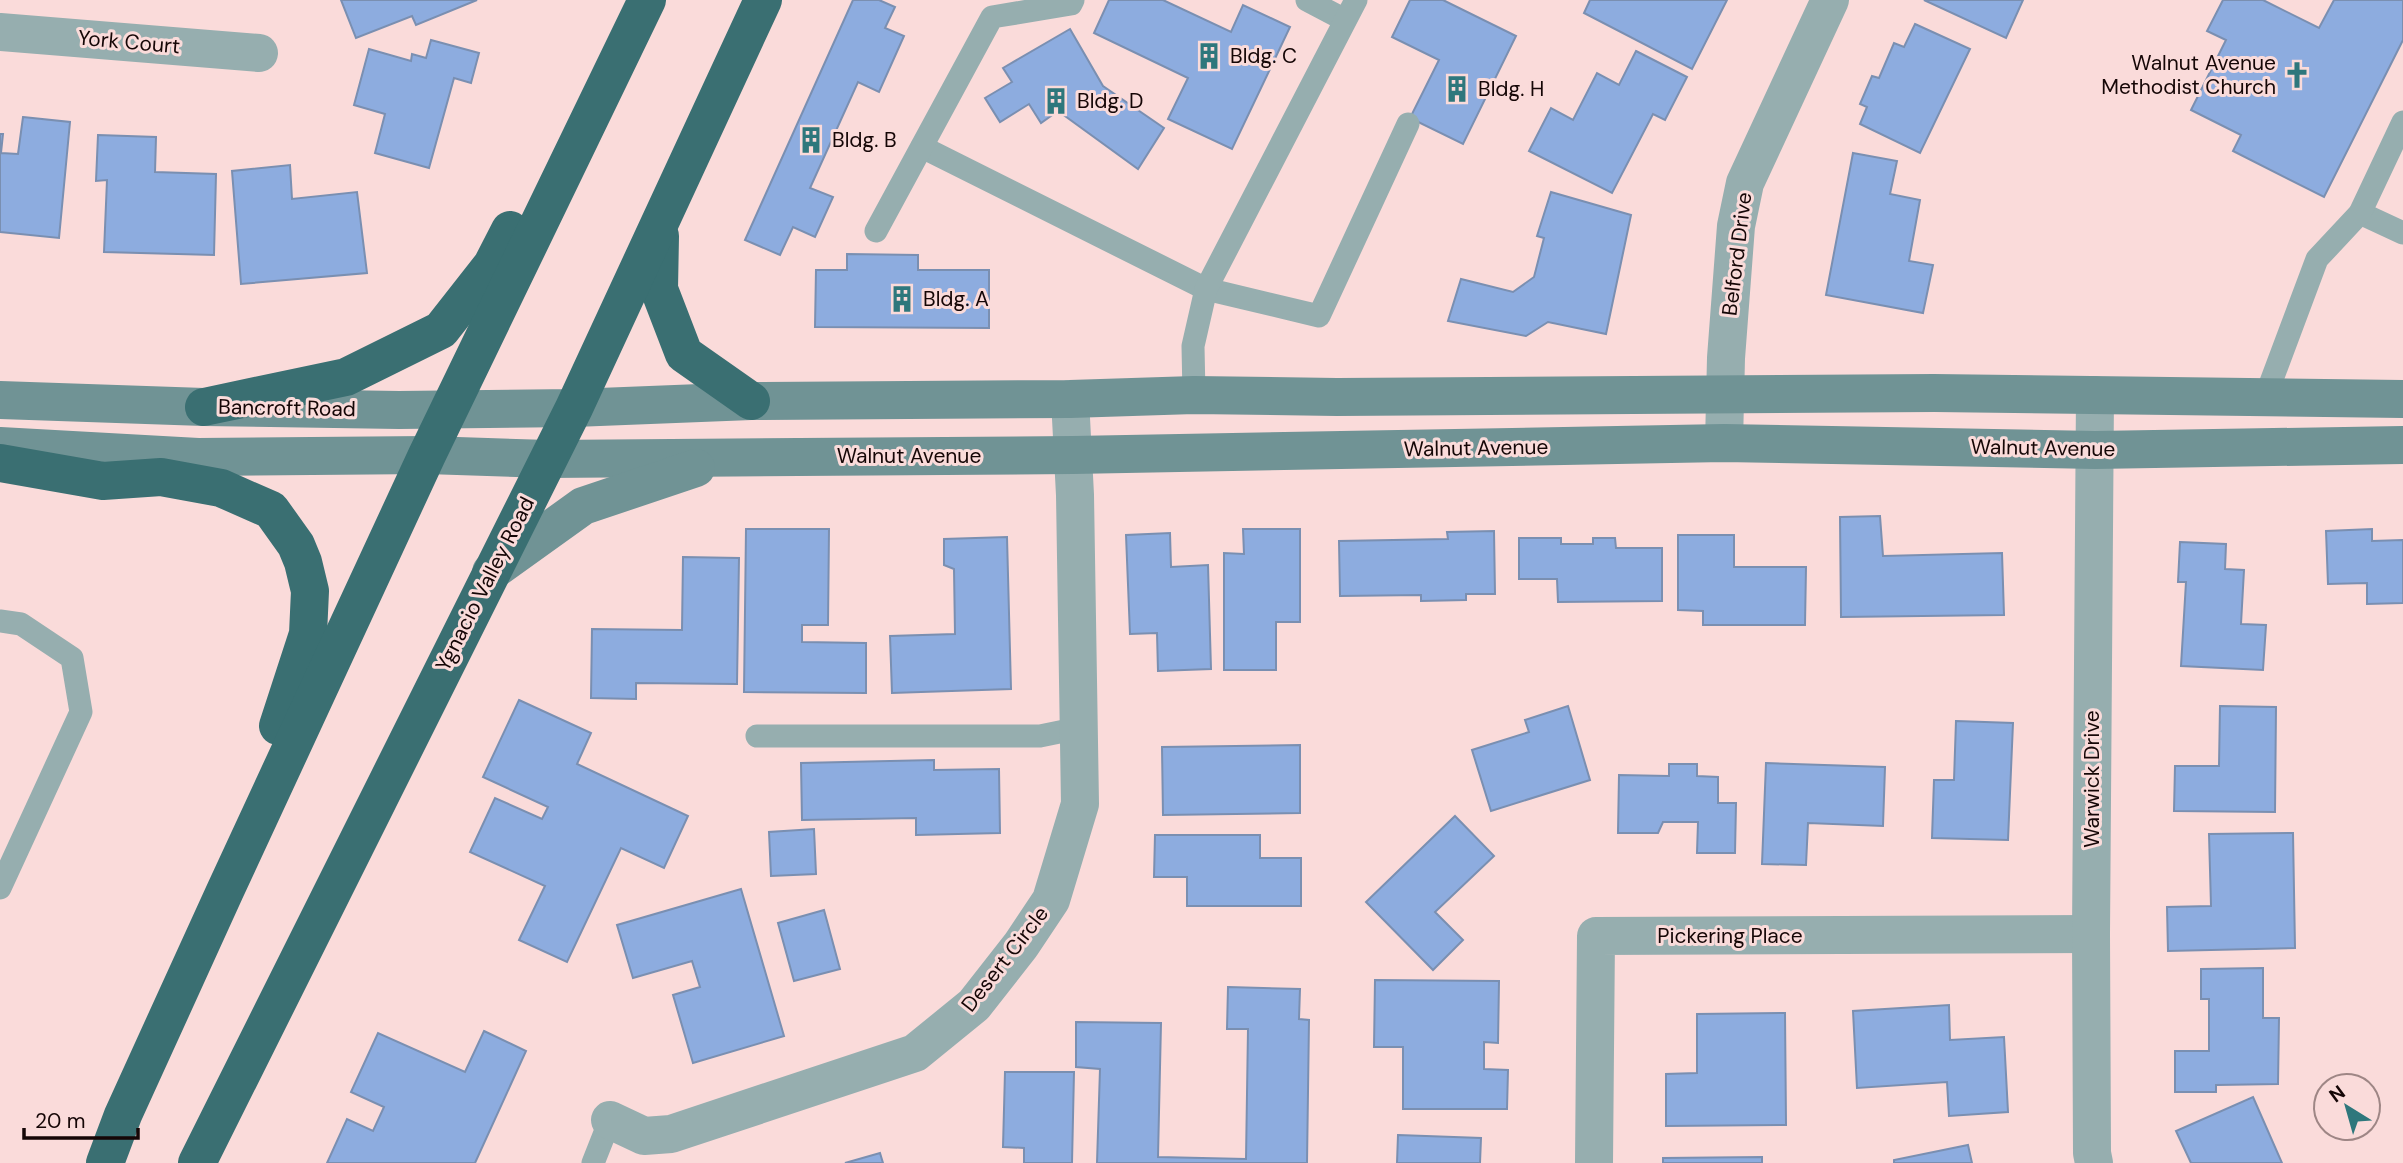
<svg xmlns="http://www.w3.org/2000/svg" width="2403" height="1163" viewBox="0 0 2403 1163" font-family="'DM Sans',sans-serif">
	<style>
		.building { fill: #8dacdf; stroke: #7a8fb1; stroke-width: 2 }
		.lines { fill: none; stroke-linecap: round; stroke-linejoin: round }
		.lane { stroke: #96aeaf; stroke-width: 23 }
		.street { stroke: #96aeaf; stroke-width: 38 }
		.secondary { stroke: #709395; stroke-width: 38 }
		.highway { stroke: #3a6f72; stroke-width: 38 }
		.labels { text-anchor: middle; stroke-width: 6; stroke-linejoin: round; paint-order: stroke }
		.street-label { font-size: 21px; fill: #150606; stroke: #fadbda }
		.poi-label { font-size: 21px; fill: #150606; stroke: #fadbda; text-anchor: start }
	</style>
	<rect width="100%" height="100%" fill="#fadbda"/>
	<g class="building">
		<path d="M341,0h136l-61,25 -4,-9 -56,22z"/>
		<path d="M853,0h26l16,7 -10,21 19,8 -25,56 -21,-10 -48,106 23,9 -18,40 -22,-10 -13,28 -35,-15z"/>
		<path d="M1109,0h54l68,32 12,-27 47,22 -58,122 -64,-30 20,-41 -94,-45z"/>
		<path d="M1410,0h33l73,36 -53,108 -53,-26 29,-58 -47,-23z"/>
		<path d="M1590,0h137l-35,69 -108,-56z"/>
		<path d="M1924,0h99l-17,38z"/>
		<path d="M2223,0h40l56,28 15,-28h69v40l-79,157 -91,-46 8,-16 -50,-25 35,-70 -19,-9z"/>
		<path d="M1915,24l55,25 -50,104 -60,-29 7,-17 -7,-3 12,-28 7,2 15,-35 10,4z"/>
		<path d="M1070,29l33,57 61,42 -26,41 -80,-58 -17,12 -12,-19 -29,18 -15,-24 27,-16 -9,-14z"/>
		<path d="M431,40l48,13 -8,30 -17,-5 -25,90 -54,-15 10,-39 -31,-9 15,-56 42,12 1,-7 14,4z"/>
		<path d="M1636,51l51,26 -22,43 -12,-6 -41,79 -83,-42 22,-43 22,12 24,-47 22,12z"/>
		<path d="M23,117l47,5 -11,116 -59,-6v-98h3l-2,19 17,1z"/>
		<path d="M98,135l58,2 -1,35 61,2 -2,81 -110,-3 3,-72 -11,1z"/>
		<path d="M1853,153l44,8 -7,33 30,6 -11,61 24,4 -10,48 -97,-18z"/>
		<path d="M290,165l2,34 65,-7 10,81 -126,11 -9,-113z"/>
		<path d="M1551,192l80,23 -25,119 -58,-12 -22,14 -78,-15 13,-42 52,13 21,-15 10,-39 -7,-2z"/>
		<path d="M847,254l71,1v15h71v58l-174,-1 1,-57h31z"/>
		<path d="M1880,516l3,40 119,-3 2,62 -163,2 -1,-100z"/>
		<path d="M746,529h83l-1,96h-26v17l64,1v50l-122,-1z"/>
		<path d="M1243,529h57v93h-24v48h-52v-117l20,1z"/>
		<path d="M2372,529v12l31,-1v63l-36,1v-21l-39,1 -2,-53z"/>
		<path d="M1494,531l1,63h-29v6l-45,1v-6l-81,1 -1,-55 109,-2 -1,-7z"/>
		<path d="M1170,533l1,34 37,-2 3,104 -53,2 -1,-38 -27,1 -4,-99z"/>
		<path d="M1678,535h56v32h72l-1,58h-102v-14l-25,-1z"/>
		<path d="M1007,537l4,152 -119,4 -2,-57 65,-2 -1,-65 -10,-4v-26z"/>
		<path d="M1519,538h42v6h32v-6h22l1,10h46v53l-104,1 -1,-23h-38z"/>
		<path d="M2180,542l46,2 -1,25 19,1 -3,54 25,1 -3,45 -82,-4 5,-84h-8z"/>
		<path d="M683,557l56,1 -2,126 -101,-1v16l-45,-1 1,-69 90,1z"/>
		<path d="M519,700l72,33 -14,31 111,52 -24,52 -43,-20 -54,114 -48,-22 26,-54 -75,-34 25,-54 47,21 6,-12 -65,-30z"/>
		<path d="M1568,706l22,74 -99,31 -19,-61 57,-18 -4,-12z"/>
		<path d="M2220,706l56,1 -1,105 -101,-1 1,-45h44z"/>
		<path d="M1956,721l57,2 -5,117 -76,-2 2,-58h20z"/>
		<path d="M1300,745v68l-137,2 -1,-68z"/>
		<path d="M934,760v10l65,-1 1,64 -84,2v-17l-114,2 -1,-57z"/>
		<path d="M1766,763l119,4 -2,59 -75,-3 -2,42 -44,-1z"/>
		<path d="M1669,764h28v12l21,1v26h18l-1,50h-38l1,-31h-35l-5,11h-40l1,-58 50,1z"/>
		<path d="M1455,816l39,40 -59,56 28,28 -30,30 -67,-68z"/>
		<path d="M814,829l2,45 -45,2 -2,-44z"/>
		<path d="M2293,833l2,115 -127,3 -1,-44 44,-1 -2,-72z"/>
		<path d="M1155,835h105v23h41v48h-114v-29h-33z"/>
		<path d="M741,889l43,147 -91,27 -20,-68 27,-8 -8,-26 -59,17 -16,-53z"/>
		<path d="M824,910l16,59 -46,12 -16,-58z"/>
		<path d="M2263,968v50h16l-1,66 -62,1v7h-41v-41h34v-52h-8v-30z"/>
		<path d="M1375,980l124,1 -1,62 -14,-1v27l24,1 -1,39h-104v-62h-29z"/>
		<path d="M1228,987l72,2 -1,30 10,1 -2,143h-210l3,-94 -24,-2v-45l85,1 -3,134 88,2 2,-130h-21z"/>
		<path d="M1949,1005l1,35 54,-3 4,75 -59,4 -2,-34 -90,6 -4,-77z"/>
		<path d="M1785,1013l1,112 -120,1v-52l31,-1v-59z"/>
		<path d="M484,1031l42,20 -51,112h-148l20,-44 26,12 11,-24 -33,-15 27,-59 87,39z"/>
		<path d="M1005,1072h69l-2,91h-48v-15l-21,-1z"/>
		<path d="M2253,1097l29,66h-91l-15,-32z"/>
		<path d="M1398,1135l83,3 -1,25h-83z"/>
		<path d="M1968,1145l4,18h-78v-3z"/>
		<path d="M880,1153l3,10h-38z"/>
		<path d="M1762,1157v6h-99v-5z"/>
	</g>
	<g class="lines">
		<g class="lane">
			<path d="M1307,0l38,20"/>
			<path d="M922,147l284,142 113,27 89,-192"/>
			<path d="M2360,213l43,20"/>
			<path d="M876,231l116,-214 79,-13 2,-4"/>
			<path d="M1194,395l-1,-49 13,-57 150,-289"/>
			<path d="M2265,398l52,-139 43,-46 43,-91"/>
			<path d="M0,621l21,3 51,34 9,54 -81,176"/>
			<path d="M757,736h283l39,-8"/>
			<path d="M593,1163l17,-43"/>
		</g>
		<g class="street">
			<path d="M0,32l259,21"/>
			<path d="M1724,443l2,-85 10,-132 9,-43 85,-183"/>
			<path d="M610,1120l34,16 27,-2 244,-81 59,-48 47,-60 30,-45 29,-96 -5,-309 -5,-96"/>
			<path d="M1594,1163l2,-227 495,-2"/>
			<path d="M2094,1163l-2,-10 -1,-219 4,-539"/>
		</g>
		<g class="secondary">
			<path d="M0,400l204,7 195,3 175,-2 177,-7 319,-2 124,-4 143,2 597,-4 469,6"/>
			<path d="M0,446l198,11 229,-2 121,4 525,-4 651,-12 371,7 308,-5"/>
			<path d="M491,572l92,-66 113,-38"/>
		</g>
		<g class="highway">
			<path d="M660,236l-1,53 25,65 67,47"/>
			<path d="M204,407l142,-30 95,-47 51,-65 18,-35"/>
			<path d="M0,463l103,18 58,-4 60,11 50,22 25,35 7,17 7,29 -2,43 -30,92"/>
			<path d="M105,1163l18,-48 102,-224 202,-436 220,-455"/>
			<path d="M197,1163l377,-755 189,-408"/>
		</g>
	</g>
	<defs>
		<symbol id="building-bare" viewBox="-9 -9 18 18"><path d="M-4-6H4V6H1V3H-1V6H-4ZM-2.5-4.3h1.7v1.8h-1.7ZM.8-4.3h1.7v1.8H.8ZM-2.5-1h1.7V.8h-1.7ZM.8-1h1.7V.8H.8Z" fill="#2e777c" stroke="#fadbda" stroke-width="2.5" paint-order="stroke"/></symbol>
		<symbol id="church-bare" viewBox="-9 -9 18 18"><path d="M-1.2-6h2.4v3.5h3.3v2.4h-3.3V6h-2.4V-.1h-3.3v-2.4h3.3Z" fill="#2e777c" stroke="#fadbda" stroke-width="2.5" paint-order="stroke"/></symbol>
	</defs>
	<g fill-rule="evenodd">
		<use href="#building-bare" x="1190" y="37" width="38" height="38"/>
		<use href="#church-bare" x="2278" y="56" width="38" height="38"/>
		<use href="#building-bare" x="1438" y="70" width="38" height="38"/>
		<use href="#building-bare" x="1037" y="82" width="38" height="38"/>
		<use href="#building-bare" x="792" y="121" width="38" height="38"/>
		<use href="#building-bare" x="883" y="280" width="38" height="38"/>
	</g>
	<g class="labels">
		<g class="street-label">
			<text transform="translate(129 42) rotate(5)" y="7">York Court</text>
			<text transform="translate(1737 254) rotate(-83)" y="7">Belford Drive</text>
			<text transform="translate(287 408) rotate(1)" y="7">Bancroft Road</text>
			<text transform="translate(1476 448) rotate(-1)" y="7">Walnut Avenue</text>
			<text transform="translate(2043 448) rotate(1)" y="7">Walnut Avenue</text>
			<text x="909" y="463">Walnut Avenue</text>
			<text transform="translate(485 584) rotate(-63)" y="7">Ygnacio Valley Road</text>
			<text transform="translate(2092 779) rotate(-90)" y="7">Warwick Drive</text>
			<text x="1730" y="943">Pickering Place</text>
			<text transform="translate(1005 959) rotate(-52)" y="7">Desert Circle</text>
		</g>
		<g class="poi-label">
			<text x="1230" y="63">Bldg. C</text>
			<text x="2276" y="70" text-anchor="end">Walnut Avenue<tspan x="2276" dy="24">Methodist Church</tspan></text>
			<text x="1478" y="96">Bldg. H</text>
			<text x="1077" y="108">Bldg. D</text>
			<text x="832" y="147">Bldg. B</text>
			<text x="923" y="306">Bldg. A</text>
		</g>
	</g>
	<g transform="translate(2347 1107) rotate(323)"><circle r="33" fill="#fadbda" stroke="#9e8685" stroke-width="2"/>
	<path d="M0-5L12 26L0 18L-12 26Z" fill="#2e777c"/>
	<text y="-10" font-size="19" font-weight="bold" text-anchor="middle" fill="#150606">N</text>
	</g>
	<path d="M24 1128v10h114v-10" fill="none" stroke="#150606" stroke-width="3.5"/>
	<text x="35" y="1128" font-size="21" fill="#150606" stroke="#fadbda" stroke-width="5" paint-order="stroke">20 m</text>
</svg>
